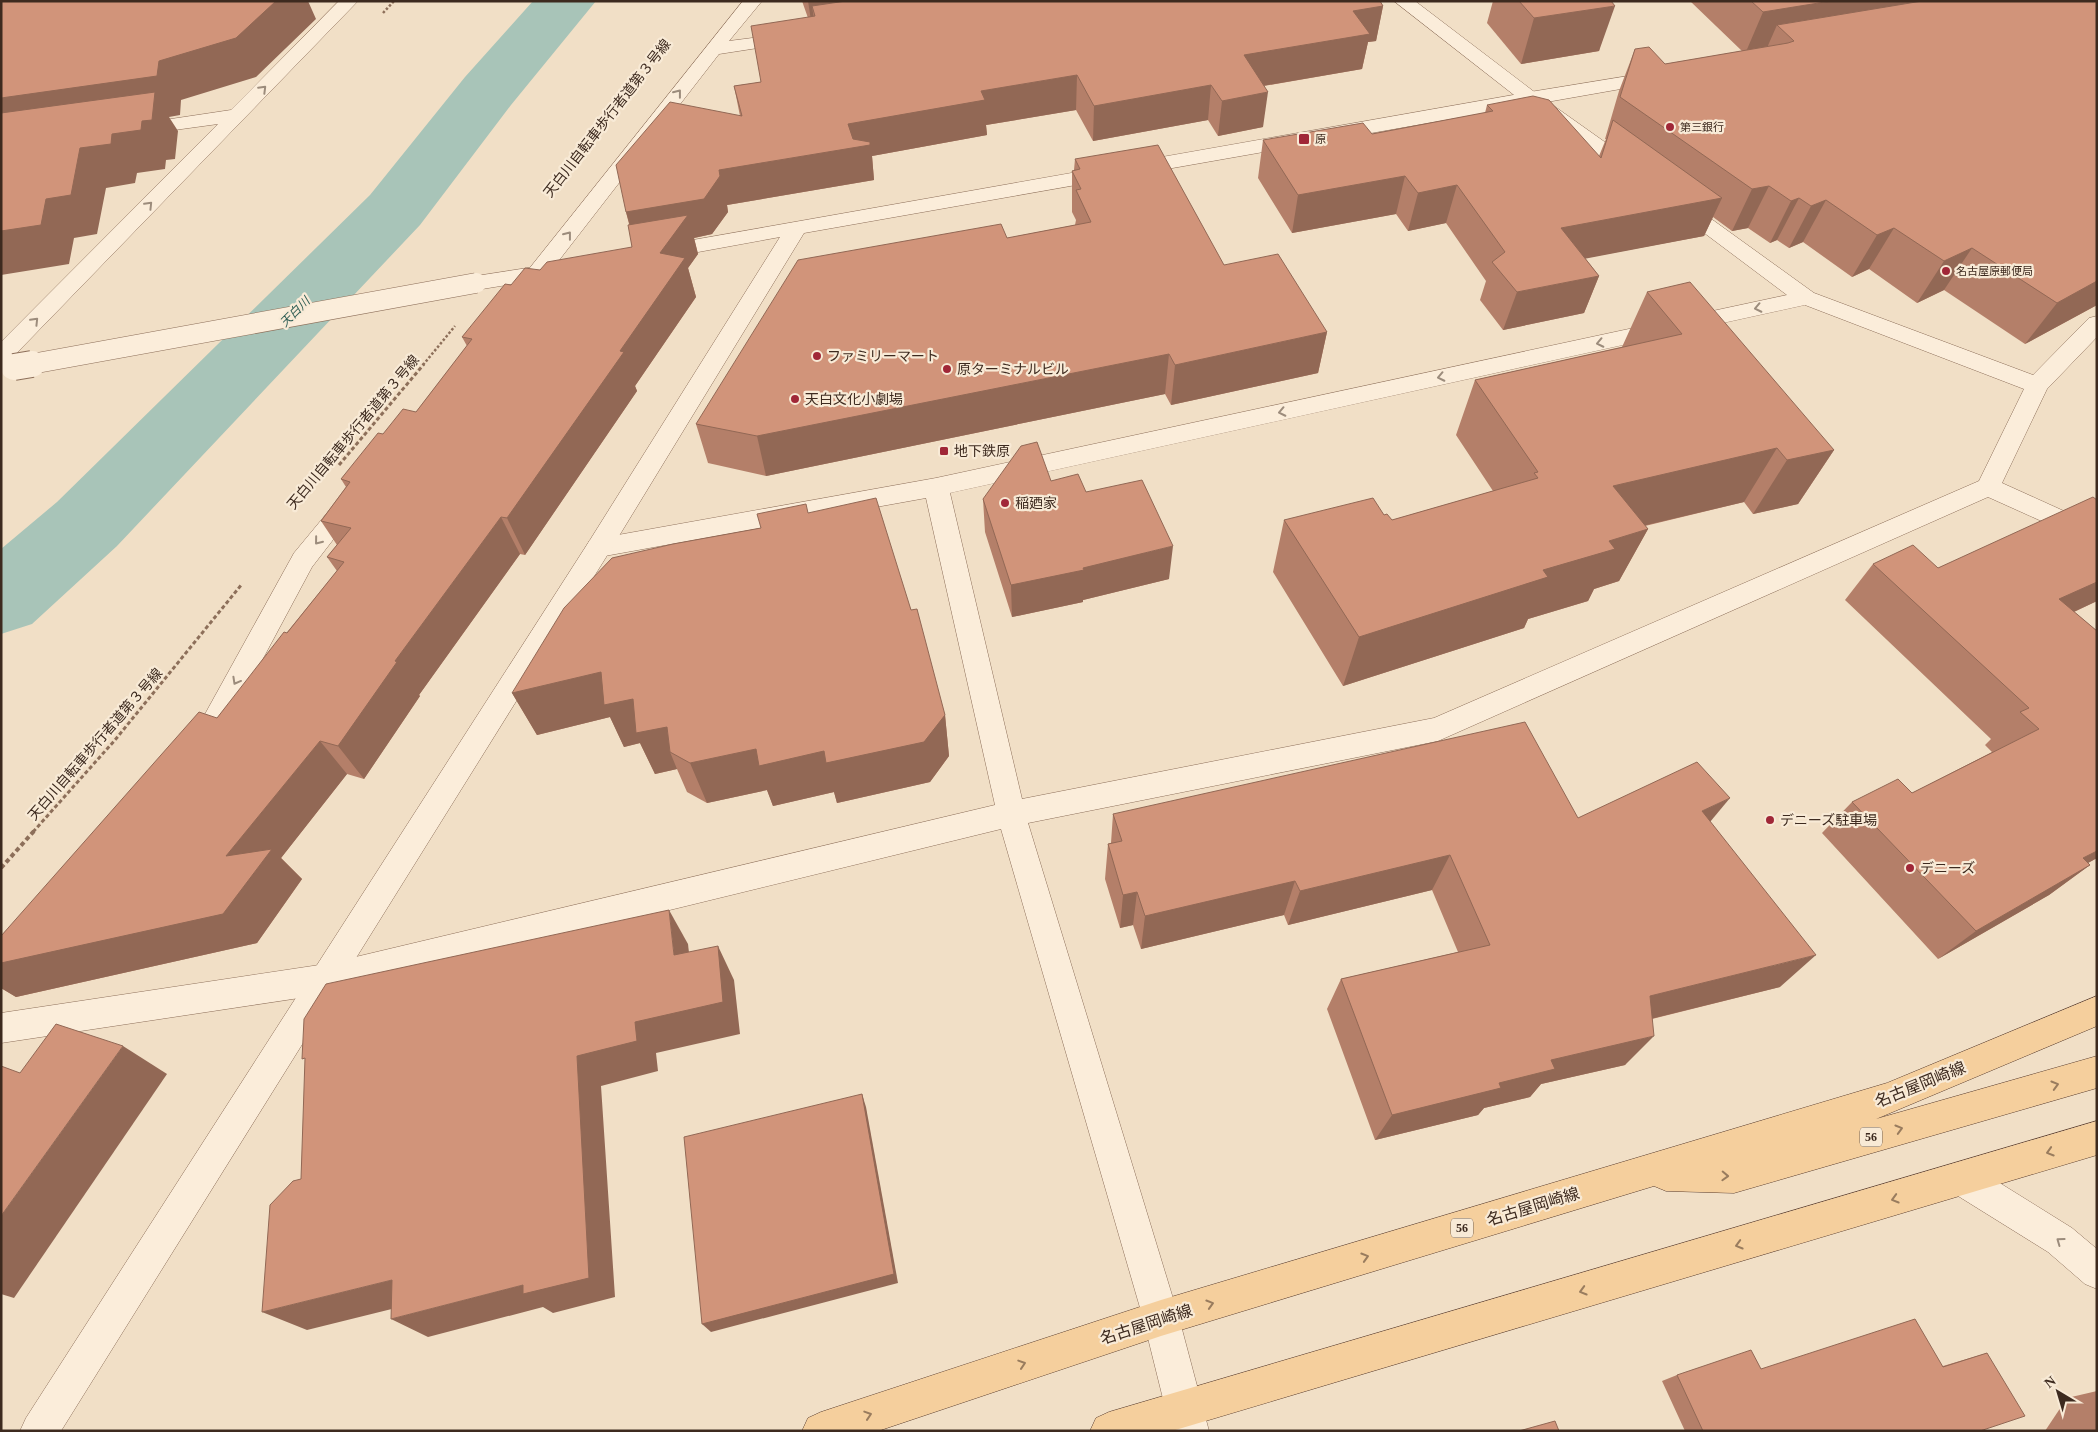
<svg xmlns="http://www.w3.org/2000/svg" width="2098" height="1432" viewBox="0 0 2098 1432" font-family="'Times New Roman','Noto Sans JP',serif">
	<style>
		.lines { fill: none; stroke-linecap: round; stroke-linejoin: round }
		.river { fill: #a8c4b8; fill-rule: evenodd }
		.minor-casing { stroke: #8d6f5a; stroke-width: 1 }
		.tertiary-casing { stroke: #8d6f5a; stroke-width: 1 }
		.primary-casing { stroke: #5b3e2f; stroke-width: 1 }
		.path-far2 { stroke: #8d6f5a; stroke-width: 2.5; stroke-dasharray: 2.5 2; stroke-linecap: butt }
		.path-far1 { stroke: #8d6f5a; stroke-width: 3; stroke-dasharray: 4 2.5; stroke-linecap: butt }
		.path { stroke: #8d6f5a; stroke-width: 4; stroke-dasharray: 4.5 3; stroke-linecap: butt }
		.minor { fill: #fbedda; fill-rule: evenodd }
		.tertiary { fill: #fbedda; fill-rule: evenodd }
		.primary { fill: #f5cf9d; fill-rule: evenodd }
		.tertiary-bridge-far1-casing { stroke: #8d6f5a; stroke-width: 21; stroke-linecap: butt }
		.tertiary-bridge-casing { stroke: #8d6f5a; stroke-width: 28; stroke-linecap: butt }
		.tertiary-bridge-far1 { stroke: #fbedda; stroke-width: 20 }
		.tertiary-bridge { stroke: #fbedda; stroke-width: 26 }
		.wall { fill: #b47f69 }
		.shaded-wall { fill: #926855 }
		.building { fill: #d1947a; stroke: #926855 }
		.oneway { stroke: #9c8c7c }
		.oneway2 { stroke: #997c5e }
		.poi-dot { fill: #a02737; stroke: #f8ead6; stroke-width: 2 }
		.labels { text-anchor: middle; stroke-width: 4.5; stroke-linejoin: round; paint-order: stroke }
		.far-poi-label { font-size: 11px; fill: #3d2a1f; stroke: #f8ead6; text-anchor: start }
		.far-water-label { font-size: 12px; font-style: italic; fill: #2e5d54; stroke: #f8ead6 }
		.shield { fill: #f8ead6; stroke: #756456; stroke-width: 1 }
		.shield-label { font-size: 12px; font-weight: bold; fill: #3d2a1f }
		.street-label { font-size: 14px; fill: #3d2a1f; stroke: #f8ead6 }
		.poi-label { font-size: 14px; fill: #3d2a1f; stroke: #f8ead6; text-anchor: start }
		.near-street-label { font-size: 16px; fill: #3d2a1f; stroke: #f8ead6 }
	</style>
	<rect width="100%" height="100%" fill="#f1dfc6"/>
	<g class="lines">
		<path class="river" d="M533,1h63l-85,104 -91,120 -303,321 -85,78 -31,10v-85l56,-47 313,-307 95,-118z"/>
		<defs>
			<g id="minor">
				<path d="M339,1h19l-349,360 -8,3v-22l217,-218 -80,11 -7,-2 -3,-4 3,-4 100,-15z"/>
				<path d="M743,1h19l-33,40 62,-8 6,1 3,4 -3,4 -78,12 -190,245 -8,2 -8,-2 -3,-5 3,-5z"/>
				<path d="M1394,1h21l122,93 103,73 3,4 -3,4 -7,2 -7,-2 -103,-73z"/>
				<path d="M1678,198l7,2 129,93 219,82 56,-57 8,-2v21l-50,52 -45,94 95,43v20l-109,-49 -550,244 -410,82 151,495 30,113h-38l-28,-113 -142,-489 -675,165 -325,49v-30l325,-49 669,-159 -69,-307 -327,59 -9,-3 -4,-7 4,-7 346,-62 851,-183 -116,-87 -3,-4 3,-4zM1805,305l219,84 -45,92 -545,237 -412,81 -72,-306z"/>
				<path d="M351,492l9,3 3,6 -51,66 -98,183c-9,10 -15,13 -28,8l-4,-8 4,-8 8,-8 100,-181 48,-58z"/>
				<path d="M1962,1162l12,5 98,61 25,21v40l-12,-5 -37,-32 -98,-61 -5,-12 5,-12z"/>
			</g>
			<g id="tertiary">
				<path d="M1659,71l7,2 2,4 -2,4 -862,152 -196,321 -547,877h-41l6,-13 564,-878 190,-303 -120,22 -7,-2 -4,-5 4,-5 877,-155z"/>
				<path d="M554,264l8,2 3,5 -3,5 -86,14 -8,-2 -3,-5 3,-5 8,-2z"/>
			</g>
			<g id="primary">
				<path d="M2097,996v30l-221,93 221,-63v32l-363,105 -68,-2 -12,-5 -493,150 -283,95h-76l6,-13 13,-6 340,-112 726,-217z"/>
				<path d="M2097,1121v34l-925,276h-82l6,-13 13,-6z"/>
			</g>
		</defs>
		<use href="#minor" class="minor-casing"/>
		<use href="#tertiary" class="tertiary-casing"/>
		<use href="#primary" class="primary-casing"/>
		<g class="path-far2">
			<path d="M383,13l11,-12"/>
			<path d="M423,365l32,-39"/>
		</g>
		<g class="path-far1">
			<path d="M339,465l85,-101"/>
			<path d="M33,832l82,-92 127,-156"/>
		</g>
		<path class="path" d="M1,868l33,-37"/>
		<use href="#minor" class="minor"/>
		<use href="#tertiary" class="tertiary"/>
		<use href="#primary" class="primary"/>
		<defs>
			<path id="tertiary-bridge-far1" d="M26,365l450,-82"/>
			<path id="tertiary-bridge" d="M14,367l18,-3"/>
		</defs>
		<use href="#tertiary-bridge-far1" class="tertiary-bridge-far1-casing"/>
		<use href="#tertiary-bridge" class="tertiary-bridge-casing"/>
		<use href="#tertiary-bridge-far1" class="tertiary-bridge-far1"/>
		<use href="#tertiary-bridge" class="tertiary-bridge"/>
	</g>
	<g class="wall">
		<path d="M802,1h578l3,5 -7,35 -8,1 -6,27 -98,17 -1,41 -45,9 -10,-16 -115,21 -17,-31 -90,15 1,10 -115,21 2,24 -147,25 1,7 -16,22 -18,4 4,16 -10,14 8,29 -61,89 2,5 -112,164 -5,-1 -101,141 1,1 -56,83 -17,-5 -66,84 21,21 -45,64 -241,54 -15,-9v-52l216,-218 120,-147 -10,-14 10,-12 -16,-24 25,-34 -5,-8 42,-45 33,-22 51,-66 -5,-9 49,-52 29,-15 92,-23 -3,-23 -3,-12 114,-96 -6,-30 27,-4 47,-64z"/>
		<path d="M1493,1h118l-12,50 -78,13 -34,-41z"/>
		<path d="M1690,1h407v304l-72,39 -81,-54 -27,13 -48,-34 -17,8 -49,-35 -14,6 -12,-8 -7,3 -22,-15 -16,3 -19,-14 -9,19 -119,22 14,18 -15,37 -81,17 -23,-30 6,-19 -40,-58 -38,8 -12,-17 -104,19 -34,-55 5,-38 109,-6 113,-21 2,-8 112,51 7,-17h-1l14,-48 16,-42 30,15 77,-13z"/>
		<path d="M1075,159l149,106 103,67 -9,41 -147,32 -6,-11 -399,82 -58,-13 -12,-39 311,-186 68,-13 1,-5 -4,-8v-41l2,-1z"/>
		<path d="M1647,292l187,158 -36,54 -45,10 -9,-12 -99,24 3,3 -29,52 -25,8 -6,12 -60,18 -4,9 -181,58 -70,-114 11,-52 100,-5 8,5 101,-29 -37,-56 19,-55 147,-33z"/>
		<path d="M1051,481l35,11 83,87 -86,21v2l-71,15 -27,-85 -2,-33z"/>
		<path d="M2097,500v101l-23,11 23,19v227l-9,5 2,2 -41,30 -111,64 -116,-126 30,-31 60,-9 80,-41 -7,-7 6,-6 -146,-139 28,-36 65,4z"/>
		<path d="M808,513l137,202 4,41 -19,26 -93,21 -3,-11 -61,14 -6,-16 -60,13 -20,-11 -10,-23 -22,5 -15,-31 -16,4 -14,-30 -73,18 -25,-42z"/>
		<path d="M1113,814l465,4 132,3 70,166 -128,32 -27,46 -84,19 -11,13 -46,11 -6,7 -103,25 -48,-131 14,-30 117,-27 -26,-62 -144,35 -4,-10 -143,34 -8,-24 -13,3 -15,-49 3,-35 3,-1z"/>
		<path d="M1987,1353l-7,78h-295l-23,-50 15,-6 84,-6 182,-3z"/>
		<path d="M2097,1391v40h-52l22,-33z"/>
	</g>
	<g class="shaded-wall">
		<path d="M276,1h32l8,18 -60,58 -75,23 -1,15 -11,2 9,14 -3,28 -9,1 -1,9 -28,4 -2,10 -29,5 -9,46 -23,4 -5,26 -68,11v-177l158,-37z"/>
		<path d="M808,1h177l-173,5 3,20 -3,1z"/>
		<path d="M1831,1h226l-280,24 -11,25 -21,4 18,-42z"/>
		<path d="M1383,6l-7,35 -8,1 -6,27 -123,21 5,-35 109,-44z"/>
		<path d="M1615,6l-16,45 -78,13 13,-46z"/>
		<path d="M1077,75l-1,35 -90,15 1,10 -115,21 2,24 -147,25 1,7 -16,22 -18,4 4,16 -10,14 8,29 -61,89 2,5 -112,164 -18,-37 113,-167 40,-98 -24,-6 -10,-35 93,-42 129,-46 133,-33z"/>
		<path d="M1211,85l-3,35 -115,21 1,-35z"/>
		<path d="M1268,92l-5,35 -45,9 4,-35z"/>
		<path d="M1405,176l-9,38 -104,19 6,-38z"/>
		<path d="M1457,185l-11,38 -38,8 10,-38z"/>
		<path d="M1769,186l-21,42 -16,3 20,-42z"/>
		<path d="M1722,198l-18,38 -157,30 14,-38z"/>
		<path d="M1799,198l-22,42 -7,3 21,-42z"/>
		<path d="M1826,200l-23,42 -14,6 22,-42z"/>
		<path d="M1894,228l-25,41 -17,8 25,-42z"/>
		<path d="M1972,248l-28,42 -27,13 27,-42z"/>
		<path d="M1599,276l-15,37 -81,17 14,-38z"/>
		<path d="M2097,281v24l-72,39 32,-41z"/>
		<path d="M1327,332l-9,41 -147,32 4,-40z"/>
		<path d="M1169,354l-4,40 -399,82 -9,-40z"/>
		<path d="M1777,448l-33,54 -157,37 26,-53z"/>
		<path d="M1834,450l-36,54 -45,10 34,-54z"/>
		<path d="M501,517l19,37 -101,141 1,1 -56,83 -26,-33 57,-85z"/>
		<path d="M1648,529l-29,52 -25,8 -6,12 -60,18 -4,9 -181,58 16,-49 184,-67 66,-29z"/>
		<path d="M1173,546l-4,33 -86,21v2l-71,15 -1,-32z"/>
		<path d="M2097,582v19l-73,34 35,-36z"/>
		<path d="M601,672l32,27 34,28 3,25 7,17 -22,5 -15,-31 -16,4 -14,-30 -73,18 -25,-42z"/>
		<path d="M945,715l4,41 -19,26 -93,21 -3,-11 -61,14 -6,-16 -60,13 -17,-40 66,-14z"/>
		<path d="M320,741l27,33 -66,84 21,21 -45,64 -241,54 -15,-9v-25l225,-107z"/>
		<path d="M1730,798l-30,36 2,-23z"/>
		<path d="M2097,851v7l-55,30 41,-30z"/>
		<path d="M1450,855l-18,35 -144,35 12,-34z"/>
		<path d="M2090,865l-41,30 -111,64 38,-28z"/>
		<path d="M1295,881l-11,34 -143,34 4,-33z"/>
		<path d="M1137,892l-4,33 -13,3 3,-33z"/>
		<path d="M669,910l19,34 5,44 -19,-33z"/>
		<path d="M718,946l16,34 6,54 -84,19 2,18 -57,15 14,211 -62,16 -10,-6 -115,30 -37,-18 132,-34 54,-229 58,-34z"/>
		<path d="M1816,955l-36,32 -158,39 28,-30z"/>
		<path d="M1654,1036l-29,29 -84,19 -11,13 -46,11 -6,7 -103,25 17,-25 107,-32 52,-23z"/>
		<path d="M123,1046l44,28 -153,224 -13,-4v-78z"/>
		<path d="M862,1094l4,13 32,176 -187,49 -9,-8z"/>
		<path d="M392,1280l36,20 -121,30 -45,-18z"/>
	</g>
	<g class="building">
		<path d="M1,1h275l-40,37 -77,23 -2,15 -156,22z"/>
		<path d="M846,1h534l3,5 -30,5 17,23 -126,21 24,37 -46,9 -11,-16 -117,21 -17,-31 -96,16 4,9 -137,24 5,15 17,3v3l-151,25 1,6 -16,23 -78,13 -10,-47 54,-63 72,14 -8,-30 27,-4 -10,-56 64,-10 -3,-10z"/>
		<path d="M1519,1h92l4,5 -81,12z"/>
		<path d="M1751,1h80l-68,11z"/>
		<path d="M1922,1h175v280l-40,22 -85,-55 -28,13 -50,-33 -17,7 -51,-35 -15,6 -12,-8 -8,3 -22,-15 -17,3 -132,-92 15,-48 14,-2 16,17 123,-21 6,-2 -17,-16z"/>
		<path d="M155,92l-3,28 -10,1 -1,9 -29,4 -1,10 -31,4 -9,47 -25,4 -5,26 -40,6v-118z"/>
		<path d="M1533,96l16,4 52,58 12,-38 109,78 -161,30 38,48 -82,16 -25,-30 13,-10 -48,-67 -39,8 -13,-17 -107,19 -35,-55 100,-17 9,11 121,-23 -6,-6z"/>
		<path d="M1158,145l66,120 54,-11 49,78 -152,33 -6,-11 -412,82 -61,-12 102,-164 203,-36 6,14 84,-16 -15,-32 5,-1 -9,-18 8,-2 -5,-10z"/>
		<path d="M688,215l-28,38 25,5 -65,93 4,1 -117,166 -6,-1 -106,144 2,1 -59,84 -18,-5 -94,115 46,-7 -49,65 -222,49v-27l198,-224 18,6 67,-86 3,1 57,-71 -17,-5 24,-29 -30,-7 29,-39 -9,-3 37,-46 5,1 20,-25 13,3 56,-73 -10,-2 43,-53 6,1 14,-17 15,2 7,-8 85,-15 -4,-22z"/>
		<path d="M1690,282l144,168 -47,10 -10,-12 -164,38 35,43 -39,12 6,8 -72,21 5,7 -189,60 -75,-117 89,-22 11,17 3,-1 5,6 146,-42 -4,-5 4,-1 -63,-92 207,-46 -35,-42z"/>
		<path d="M1037,442l14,39 27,-7 8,18 56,-12 31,66 -90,22 1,2 -73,15 -28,-86 38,-53z"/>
		<path d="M2093,497l4,3v82l-38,17 38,32v220l-14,7 7,7 -114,66 -124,-129 46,-23 14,14 127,-64 -19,-17 9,-4 -156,-144 40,-19 25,23z"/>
		<path d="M876,498l35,112 6,-1 28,106 -21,27 -98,21 -2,-12 -65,15 -3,-17 -66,14 -20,-11 -3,-25 -31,6 -3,-34 -29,6 -3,-33 -89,21 52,-85 48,-50 61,-14 88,-16 -4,-14 49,-10 2,9z"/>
		<path d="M1525,722l53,96 119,-56 33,36 -28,13 114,144 -166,41 4,40 -103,24 4,9 -56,14 2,5 -109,27 -51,-136 149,-34 -40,-90 -150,36 -5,-10 -150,35 -8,-24 -14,3 -15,-51 14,-3 -9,-27z"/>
		<path d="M669,910l5,45 44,-9 5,56 -88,20 2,19 -60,15 12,222 -66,16v-9l-132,34 1,-39 -130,32 8,-107 23,-24 8,-2 4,-121 -3,1 2,-40 22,-35z"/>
		<path d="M56,1024l67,22 -122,170v-150l19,7z"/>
		<path d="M862,1094l32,180 -192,50 -18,-187z"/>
		<path d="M1915,1319l28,48 44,-14 38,63 -45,15h-277l-26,-56 74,-25 10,19z"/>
		<path d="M1555,1421l4,10h-40z"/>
	</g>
	<defs><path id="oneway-chevron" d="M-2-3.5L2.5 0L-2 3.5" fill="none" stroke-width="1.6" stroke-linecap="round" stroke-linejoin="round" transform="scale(1.25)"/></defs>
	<g class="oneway">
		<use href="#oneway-chevron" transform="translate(263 89) rotate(-45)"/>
		<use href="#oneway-chevron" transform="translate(678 93) rotate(-52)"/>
		<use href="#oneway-chevron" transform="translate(149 205) rotate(-46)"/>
		<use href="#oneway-chevron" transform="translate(568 235) rotate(-52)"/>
		<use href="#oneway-chevron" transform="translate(1758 308) rotate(168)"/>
		<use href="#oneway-chevron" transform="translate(35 321) rotate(-46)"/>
		<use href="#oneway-chevron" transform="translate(1600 343) rotate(168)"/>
		<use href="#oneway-chevron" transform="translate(1441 377) rotate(168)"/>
		<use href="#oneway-chevron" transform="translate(1282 412) rotate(168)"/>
		<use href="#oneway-chevron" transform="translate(318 541) rotate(129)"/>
		<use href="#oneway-chevron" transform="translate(236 681) rotate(119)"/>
		<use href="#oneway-chevron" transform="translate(2060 1241) rotate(-144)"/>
	</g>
	<g class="oneway2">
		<use href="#oneway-chevron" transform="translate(2055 1085) rotate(-16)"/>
		<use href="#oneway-chevron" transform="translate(1899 1129) rotate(-16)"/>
		<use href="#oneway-chevron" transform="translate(2050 1152) rotate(163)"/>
		<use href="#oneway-chevron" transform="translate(1725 1176) rotate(2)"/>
		<use href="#oneway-chevron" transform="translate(1895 1199) rotate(164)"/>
		<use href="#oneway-chevron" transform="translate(1739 1245) rotate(164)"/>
		<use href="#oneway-chevron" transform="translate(1365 1257) rotate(-17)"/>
		<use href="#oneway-chevron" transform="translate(1583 1291) rotate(164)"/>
		<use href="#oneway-chevron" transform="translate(1210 1304) rotate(-17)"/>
		<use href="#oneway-chevron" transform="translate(1022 1364) rotate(-18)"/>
		<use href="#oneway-chevron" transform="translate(868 1415) rotate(-18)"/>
	</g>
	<g class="poi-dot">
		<circle cx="1670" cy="127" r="5"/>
		<rect x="1298" y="133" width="12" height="12" rx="2.5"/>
		<circle cx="1946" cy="271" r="5"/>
		<circle cx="817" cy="356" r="5"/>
		<circle cx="947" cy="369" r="5"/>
		<circle cx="795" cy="399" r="5"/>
		<rect x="939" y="446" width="10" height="10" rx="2.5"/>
		<circle cx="1005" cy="503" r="5"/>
		<circle cx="1770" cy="820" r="5"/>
		<circle cx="1910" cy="868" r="5"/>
	</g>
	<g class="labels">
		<g class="far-poi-label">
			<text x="1680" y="131">第三銀行</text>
			<text x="1315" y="143">原</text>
			<text x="1956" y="275">名古屋原郵便局</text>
		</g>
		<g class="far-water-label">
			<text transform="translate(295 312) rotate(-45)" y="4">天白川</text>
		</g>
		<g class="shield">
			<rect x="1860" y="1127.5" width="22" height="19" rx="4"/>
			<rect x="1451" y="1218.5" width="22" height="19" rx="4"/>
		</g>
		<g class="shield-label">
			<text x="1871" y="1141">56</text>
			<text x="1462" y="1232">56</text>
		</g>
		<g class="street-label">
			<text transform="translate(607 118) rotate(-52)" y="5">天白川自転車歩行者道第３号線</text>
			<text transform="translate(353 432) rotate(-50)" y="5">天白川自転車歩行者道第３号線</text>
			<text transform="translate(95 744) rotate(-49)" y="5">天白川自転車歩行者道第３号線</text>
		</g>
		<g class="poi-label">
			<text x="827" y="361">ファミリーマート</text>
			<text x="957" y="374">原ターミナルビル</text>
			<text x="805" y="404">天白文化小劇場</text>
			<text x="954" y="456">地下鉄原</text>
			<text x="1015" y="508">稲廼家</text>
			<text x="1780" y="825">デニーズ駐車場</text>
			<text x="1920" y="873">デニーズ</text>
		</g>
		<g class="near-street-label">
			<text transform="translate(1920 1084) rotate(-22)" y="6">名古屋岡崎線</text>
			<text transform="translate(1533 1206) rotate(-17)" y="6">名古屋岡崎線</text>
			<text transform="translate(1146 1324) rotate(-18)" y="6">名古屋岡崎線</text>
		</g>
	</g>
	<rect width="2098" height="1432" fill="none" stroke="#3d2a1f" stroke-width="5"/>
	<g transform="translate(2058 1392) rotate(322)" stroke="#f8ead6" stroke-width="4" paint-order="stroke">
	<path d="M0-4L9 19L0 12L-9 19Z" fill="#3d2a1f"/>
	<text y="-8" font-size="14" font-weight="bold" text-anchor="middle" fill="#3d2a1f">N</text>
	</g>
</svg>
